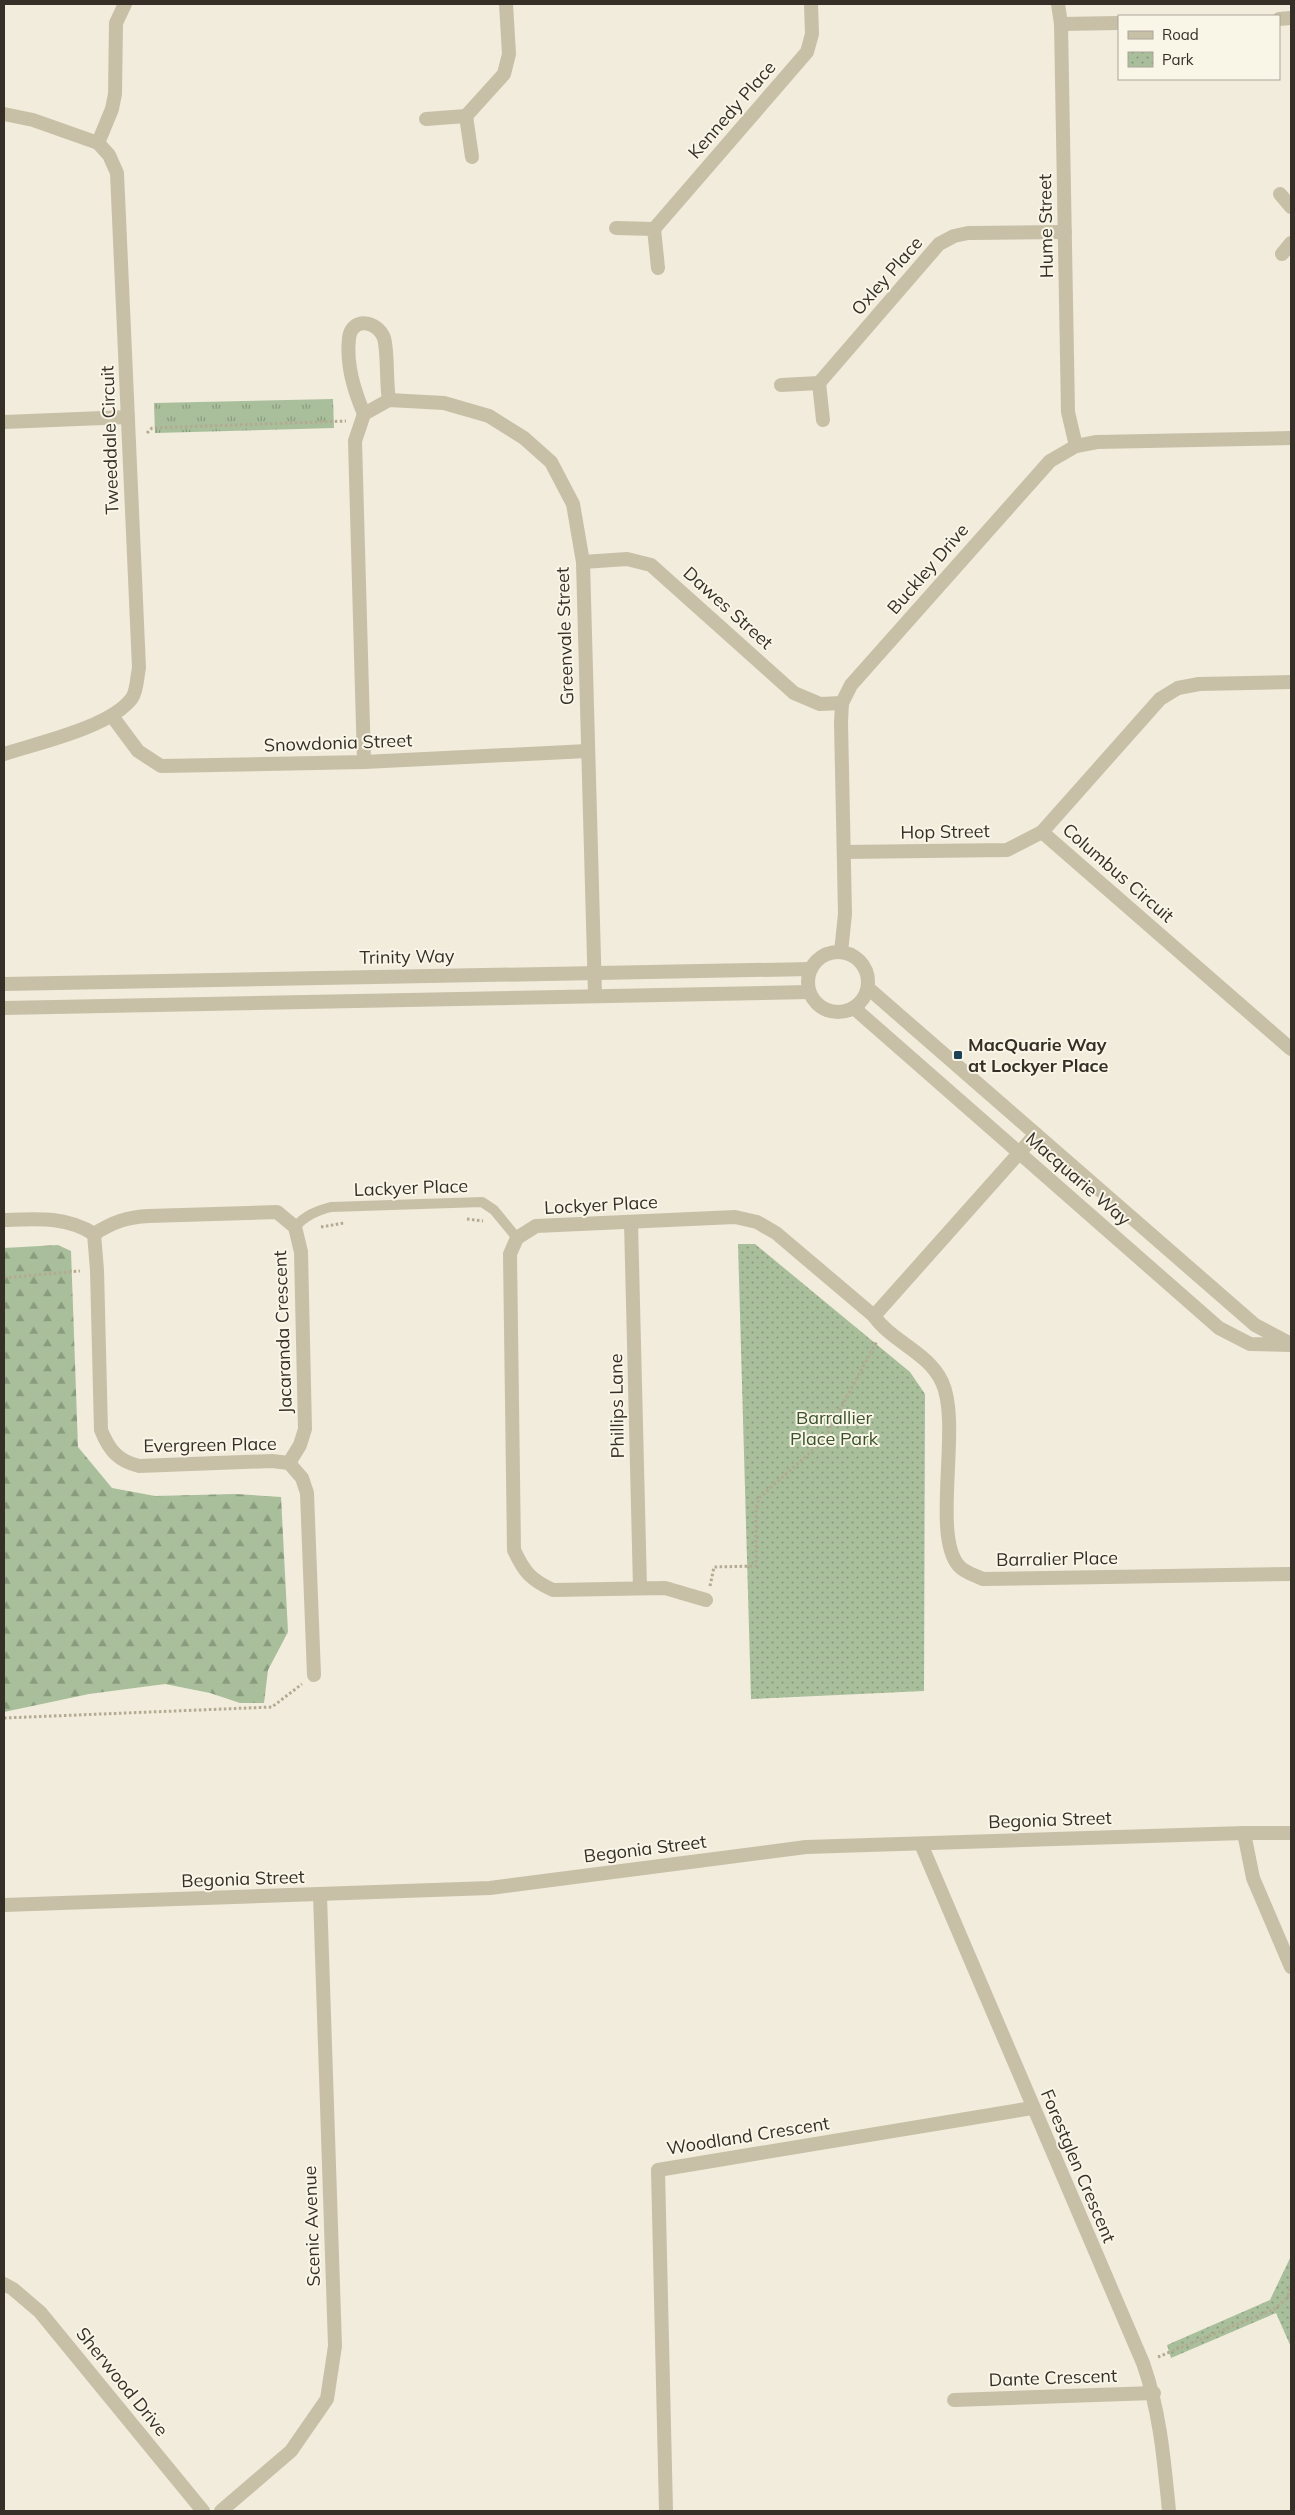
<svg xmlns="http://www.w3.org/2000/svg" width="1295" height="2515" viewBox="0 0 1295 2515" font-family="Mulish,sans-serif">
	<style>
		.grass { fill: url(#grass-tufts) }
		.forest { fill: url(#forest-firs) }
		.park { fill: url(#park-dots) }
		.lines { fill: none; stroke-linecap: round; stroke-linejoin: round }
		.path { stroke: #b4aa91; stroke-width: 3; stroke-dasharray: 2.5 2.5; stroke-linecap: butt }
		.service { stroke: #c8bfa7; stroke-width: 10 }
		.minor { stroke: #c8bfa7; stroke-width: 14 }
		.poi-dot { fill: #1e4255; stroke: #f9f5e7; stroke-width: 2 }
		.labels { text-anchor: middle; stroke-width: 4; stroke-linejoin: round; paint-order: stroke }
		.street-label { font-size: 18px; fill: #352f27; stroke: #f9f5e7 }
		.poi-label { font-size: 18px; font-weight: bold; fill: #352f27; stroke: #f9f5e7; text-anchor: start }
		.park-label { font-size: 18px; fill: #3a522c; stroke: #f9f5e7 }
	</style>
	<defs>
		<pattern id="grass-tufts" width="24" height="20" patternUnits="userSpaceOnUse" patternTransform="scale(1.25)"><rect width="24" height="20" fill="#a9bf9b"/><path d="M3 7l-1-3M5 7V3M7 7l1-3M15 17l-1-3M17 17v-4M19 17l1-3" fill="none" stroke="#8a9c7e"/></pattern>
		<pattern id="forest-firs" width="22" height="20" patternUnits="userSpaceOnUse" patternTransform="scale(1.25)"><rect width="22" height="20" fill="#a9bf9b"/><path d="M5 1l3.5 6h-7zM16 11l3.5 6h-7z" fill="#8a9c7e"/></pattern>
		<pattern id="park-dots" width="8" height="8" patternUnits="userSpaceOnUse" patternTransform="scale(1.25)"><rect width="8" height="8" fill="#a9bf9b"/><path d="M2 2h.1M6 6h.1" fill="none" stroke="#8a9c7e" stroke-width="1.8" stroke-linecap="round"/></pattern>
	</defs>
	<rect width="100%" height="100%" fill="#f1ecdb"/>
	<path class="grass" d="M333,399l1,29 -179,5 -1,-30z"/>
	<path class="forest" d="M58,1245l13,6 7,196 34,41 43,8 80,-2 46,3 7,135 -20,38 -4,33h-24l-30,-10 -45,-9 -76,10 -85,18v-464z"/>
	<g class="park">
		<path d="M738,1244h17l155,128 15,22 -1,297 -173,8z"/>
		<path d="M1291,2256v91l-15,-34 -105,45 -4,-13 103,-45z"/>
	</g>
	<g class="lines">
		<g class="path">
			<path d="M147,433l5,-5 194,-7"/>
			<path d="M467,1219l16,2"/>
			<path d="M321,1227l23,-4"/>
			<path d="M4,1278l76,-7"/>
			<path d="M710,1586l4,-19 42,-1v-58l3,-10 64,-57 54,-100"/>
			<path d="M4,1718l268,-11 30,-23"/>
			<path d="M1158,2357l116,-48 13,-11 4,-13"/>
		</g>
		<path class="service" d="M295,1227c11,-12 21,-16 36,-20l151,-5 12,8 23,28"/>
		<g class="minor">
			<path d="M1058,4l3,20 7,388 8,34"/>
			<path d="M1279,19l12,-1"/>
			<path d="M1061,24l58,-1"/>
			<path d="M4,114l29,6 65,23 11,12 8,18 22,495c-2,9 -2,23 -7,30 -21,29 -94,45 -128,56"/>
			<path d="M466,116l38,-42 5,-20 -3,-50"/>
			<path d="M426,119l40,-3 6,41"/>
			<path d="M98,143l14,-34 3,-15 1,-71 9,-19"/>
			<path d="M1280,194l11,13"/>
			<path d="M616,228l38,1 4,39"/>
			<path d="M654,229l153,-177 5,-18 -1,-30"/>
			<path d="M1282,254l9,-11"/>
			<path d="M819,383l120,-139 15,-8 14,-3 97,-1"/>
			<path d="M781,385l38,-2 4,37"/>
			<path d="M364,414c-10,-24 -18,-49 -15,-76 3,-22 29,-17 35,0 4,13 2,46 5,62"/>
			<path d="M4,422l124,-5"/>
			<path d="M583,562l44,-3 24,6 143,128 26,11 22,-1"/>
			<path d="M1291,682l-92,2 -21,4 -18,11 -118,133 249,217"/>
			<path d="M112,716l26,35 23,15 203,-4 223,-11"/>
			<path d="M364,762l-9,-321 9,-27 25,-14 55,3 45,13 35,22 27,24 22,42 10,58 12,433"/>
			<path d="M844,852l163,-2 35,-18"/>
			<circle cx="838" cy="982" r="30"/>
			<path d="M841,952l4,-38 -4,-192 1,-19 9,-18 199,-224 26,-15 21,-4 194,-4"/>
			<path d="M4,984l807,-15"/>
			<path d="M868,988l387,337 34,18"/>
			<path d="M4,1008l805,-16"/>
			<path d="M854,1008l365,320 31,16 41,1"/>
			<path d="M4,1220c32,-1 62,-4 90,14"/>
			<path d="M631,1222l9,366"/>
			<path d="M94,1234l3,36 4,160c8,20 17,31 38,36l133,-5 17,2 13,15 5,15 7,182"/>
			<path d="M94,1234c19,-12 33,-17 55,-18l128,-4 18,15 6,25 4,177 -5,16 -11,18"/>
			<path d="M874,1316c18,26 54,36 68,66 20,42 -11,153 17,184 5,6 17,10 24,13l308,-5"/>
			<path d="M706,1600l-41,-12 -112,2c-22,-10 -29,-18 -39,-40l-4,-296 7,-16 19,-12 199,-9 22,5 19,11 98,83 162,-182"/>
			<path d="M1244,1833l9,45 38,89"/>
			<path d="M921,1844l222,519c17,48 21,97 26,148"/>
			<path d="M4,1905l486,-17 316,-41 438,-14h47"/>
			<path d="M4,2284l9,5 27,23 163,199"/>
			<path d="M954,2400l200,-7"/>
			<path d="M221,2511l70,-60 36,-52 8,-53 -15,-451"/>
			<path d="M666,2511l-8,-341 374,-62"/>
		</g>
	</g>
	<rect class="poi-dot" x="953" y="1050" width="10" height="10" rx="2.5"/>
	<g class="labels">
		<g class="street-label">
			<text transform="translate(732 110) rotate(-49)" y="6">Kennedy Place</text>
			<text transform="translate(1046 226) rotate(-91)" y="6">Hume Street</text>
			<text transform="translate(887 276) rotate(-49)" y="6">Oxley Place</text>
			<text transform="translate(110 440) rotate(-92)" y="6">Tweeddale Circuit</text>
			<text transform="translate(928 569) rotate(-49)" y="6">Buckley Drive</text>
			<text transform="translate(728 608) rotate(42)" y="6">Dawes Street</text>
			<text transform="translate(565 636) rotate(-92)" y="6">Greenvale Street</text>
			<text transform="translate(338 743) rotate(-2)" y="6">Snowdonia Street</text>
			<text transform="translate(945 832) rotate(-1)" y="6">Hop Street</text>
			<text transform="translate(1118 873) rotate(41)" y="6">Columbus Circuit</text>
			<text transform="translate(407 957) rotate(-1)" y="6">Trinity Way</text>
			<text transform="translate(1078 1179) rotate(41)" y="6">Macquarie Way</text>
			<text transform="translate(411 1188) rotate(-2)" y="6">Lackyer Place</text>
			<text transform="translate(601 1205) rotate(-3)" y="6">Lockyer Place</text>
			<text transform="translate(283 1332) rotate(-92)" y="6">Jacaranda Crescent</text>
			<text transform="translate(617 1406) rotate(-91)" y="6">Phillips Lane</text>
			<text transform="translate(210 1445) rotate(-1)" y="6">Evergreen Place</text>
			<text transform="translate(1057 1559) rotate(-1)" y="6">Barralier Place</text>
			<text transform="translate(1050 1820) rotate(-2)" y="6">Begonia Street</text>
			<text transform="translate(645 1849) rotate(-7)" y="6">Begonia Street</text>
			<text transform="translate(243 1879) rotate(-2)" y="6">Begonia Street</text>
			<text transform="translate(748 2136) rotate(-9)" y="6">Woodland Crescent</text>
			<text transform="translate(1078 2166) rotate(67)" y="6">Forestglen Crescent</text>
			<text transform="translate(312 2226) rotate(-92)" y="6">Scenic Avenue</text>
			<text transform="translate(1053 2378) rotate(-2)" y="6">Dante Crescent</text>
			<text transform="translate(122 2382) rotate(51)" y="6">Sherwood Drive</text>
		</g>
		<g class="poi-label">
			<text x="968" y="1051">MacQuarie Way<tspan x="968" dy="21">at Lockyer Place</tspan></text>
		</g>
		<g class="park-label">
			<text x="834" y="1424">Barrallier<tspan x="834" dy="21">Place Park</tspan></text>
		</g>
	</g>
	<rect width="1295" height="2515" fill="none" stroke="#352f27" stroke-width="10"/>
	<rect x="1118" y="15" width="162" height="65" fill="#f9f5e7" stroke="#aba69a"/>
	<rect x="1128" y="31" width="25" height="8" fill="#c8bfa7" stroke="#aba69a"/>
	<text x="1162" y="40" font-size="15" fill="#352f27">Road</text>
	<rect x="1128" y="52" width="25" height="15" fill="url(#park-dots)" stroke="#aba69a"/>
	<text x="1162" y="65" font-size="15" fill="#352f27">Park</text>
</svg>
